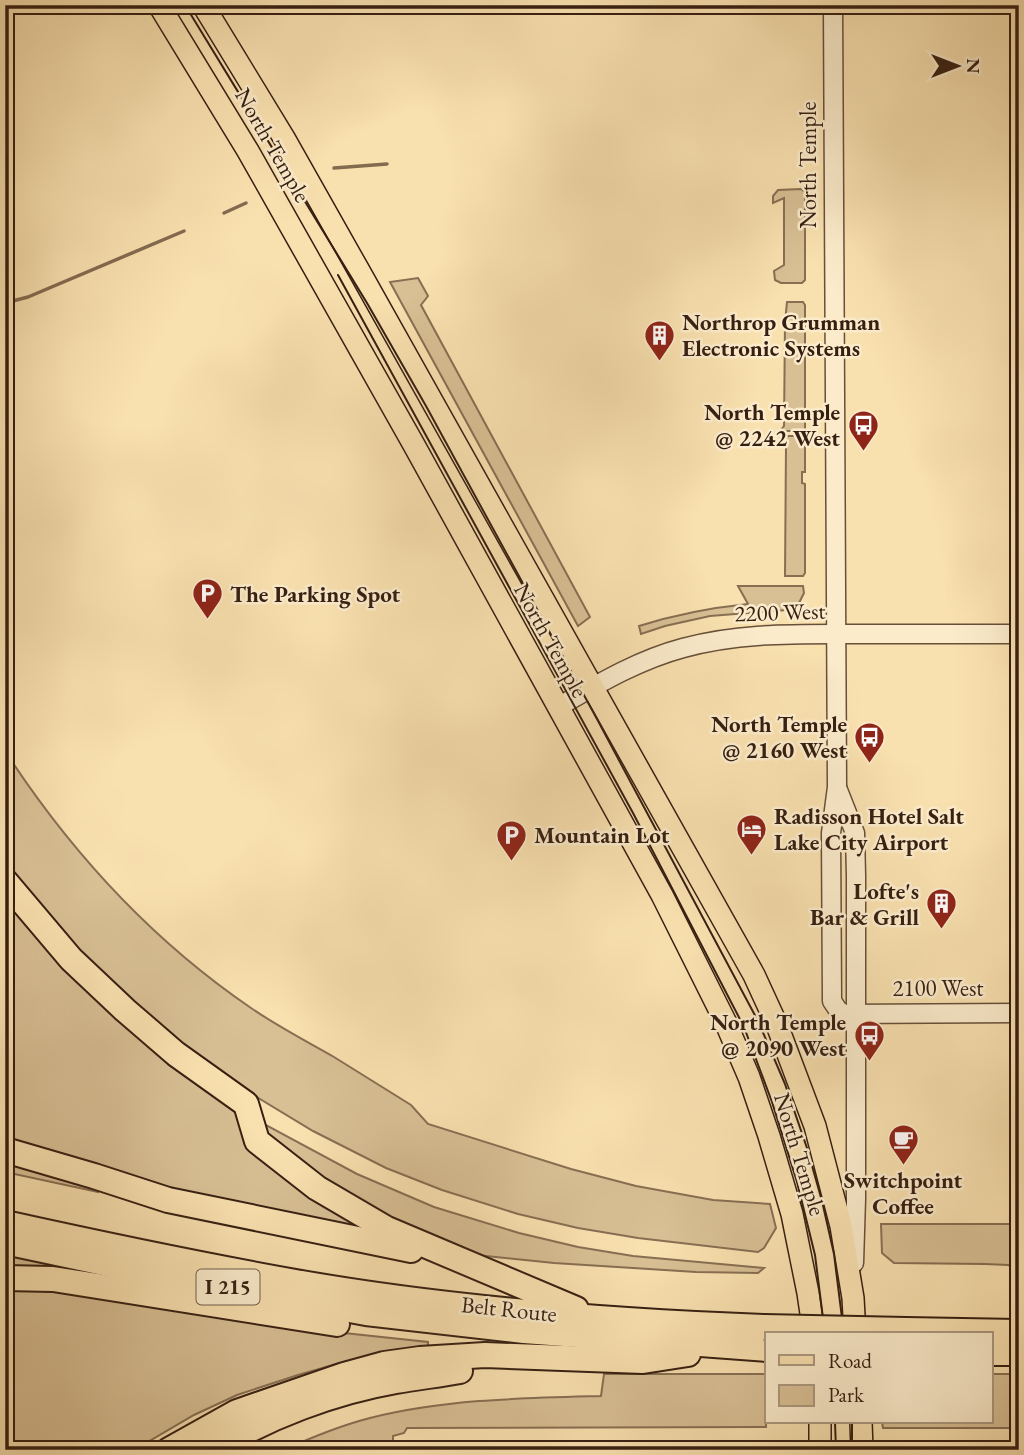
<svg xmlns="http://www.w3.org/2000/svg" width="1024" height="1455" viewBox="0 0 1024 1455" font-family="'EB Garamond',serif">
	<style>
		.green { fill: #d8bf94; stroke: #876f53; stroke-width: 2 }
		.lines { fill: none; stroke-linecap: round; stroke-linejoin: round }
		.stream { stroke: #836b50; stroke-width: 3.5 }
		.minor-casing { stroke: #674f39; stroke-width: 21 }
		.major-casing { stroke: #361f12; stroke-width: 24 }
		.highway-casing { stroke: #361f12; stroke-width: 28 }
		.minor { stroke: #fbebcb; stroke-width: 18 }
		.major { stroke: #f9e0af; stroke-width: 21 }
		.highway { stroke: #f9e0af; stroke-width: 24 }
		.tram { stroke: #361f12; stroke-width: 2 }
		.highway-bridge-casing { stroke: #361f12; stroke-width: 28; stroke-linecap: butt }
		.highway-bridge { stroke: #f9e0af; stroke-width: 24 }
		.labels { text-anchor: middle; stroke-width: 5; stroke-linejoin: round; paint-order: stroke }
		.shield { fill: #fbebcb; stroke: #715c4a; stroke-width: 2 }
		.shield-label { font-size: 21px; font-weight: bold; fill: #361f12 }
		.street-label { font-size: 23px; fill: #361f12; stroke: #fbebcb }
		.poi-label { font-size: 23px; font-weight: bold; fill: #361f12; stroke: #fbebcb; text-anchor: start }
	</style>
	<rect width="100%" height="100%" fill="#f9e0af"/>
	<filter id="stains"><feTurbulence type="fractalNoise" baseFrequency=".00286" numOctaves="4"/><feColorMatrix values="0 0 0 0 .2 0 0 0 0 .09 0 0 0 0 .02 0 0 0 .5 -.17"/></filter>
	<radialGradient id="worn" r=".72"><stop offset=".6" stop-color="#630" stop-opacity="0"/><stop offset="1" stop-color="#630" stop-opacity=".3"/></radialGradient>
	<g class="green">
		<path d="M801,189l4,3v88l-3,3h-21l-6,-3 -1,-9 10,-6v-67l-11,5v-7l5,-6z"/>
		<path d="M418,278l10,18 -7,9 169,312 -12,9 -188,-344z"/>
		<path d="M787,302h16l2,3v126h-25l4,-5 1,-104z"/>
		<path d="M781,436h24v36h-3v11l3,1v89l-2,3h-18l1,-131 -6,-5z"/>
		<path d="M738,586h65l1,7 -5,10 -12,7 -77,6 -45,10 -24,8 -2,-8c38,-12 69,-18 109,-22z"/>
		<path d="M5,751c65,100 148,190 246,257 26,18 55,33 83,49 26,16 51,32 77,48l17,19 143,45 65,17 77,14 57,4 6,24 -12,20 -6,4 -120,-14 -60,-10 -60,-14 -76,-24 -56,-22 -73,-37 -63,-38 -91,-66 -63,-60 -61,-64 -30,-40z"/>
		<path d="M5,898l235,213 117,63 77,33 85,26 59,14 55,9 131,12 -6,5 -62,-1 -142,-9 -97,-10 -242,-53 -210,-57z"/>
		<path d="M5,1159l93,24v9l-93,-20z"/>
		<path d="M881,1224h138v45l-11,-4 -23,-1 -91,-1 -12,-10z"/>
		<path d="M5,1250l49,11 7,8 -56,-3z"/>
		<path d="M5,1283l339,50 84,9v7l-53,6 -35,8 -42,12 -61,20 -43,20 -60,35h-129z"/>
		<path d="M604,1374h163l-1,53 -359,1 -3,5 -11,3v14h-109c26,-12 59,-25 86,-32 76,-19 154,-20 231,-22z"/>
		<path d="M991,1374h28v54h-136l-1,-6h109z"/>
	</g>
	<g class="lines">
		<g class="stream">
			<path d="M334,168l53,-4"/>
			<path d="M224,213l22,-10"/>
			<path d="M5,303l23,-6 156,-66"/>
		</g>
		<defs>
			<g id="minor">
				<path d="M833,5l4,782 -6,46 1,168 6,9 6,4 175,-1"/>
				<path d="M558,707c40,-23 80,-47 125,-59 54,-15 109,-14 165,-14 57,0 114,0 171,0"/>
				<path d="M838,790l17,43 1,43v323l-2,64"/>
			</g>
			<g id="major">
				<path d="M159,5l89,146 166,294 248,450 63,126 24,56 20,59 23,78 16,79 6,41"/>
				<path d="M203,5l81,133 74,131 396,706 23,50 38,101 26,100 12,72 2,36"/>
				<path d="M820,1422v28"/>
				<path d="M861,1422l1,28"/>
			</g>
			<g id="highway">
				<path d="M5,881l66,78 54,51 51,44 70,50 11,37 60,47 70,41 189,80"/>
				<path d="M5,1150l89,26 74,24 243,50"/>
				<path d="M5,1223c95,21 190,41 285,58 156,28 315,40 474,46"/>
				<path d="M5,1242l160,34 201,37 158,18 243,18"/>
				<path d="M5,1278l48,1 284,45"/>
				<path d="M906,1330l113,2"/>
				<path d="M991,1353h28"/>
				<path d="M169,1450l68,-38 107,-37 40,-11 36,-5 65,-4 158,6 45,-7"/>
				<path d="M213,1450c54,-33 120,-58 183,-69 21,-4 43,-6 64,-10"/>
			</g>
		</defs>
		<use href="#minor" class="minor-casing"/>
		<use href="#major" class="major-casing"/>
		<use href="#highway" class="highway-casing"/>
		<use href="#minor" class="minor"/>
		<use href="#major" class="major"/>
		<use href="#highway" class="highway"/>
		<g class="tram">
			<path d="M185,5l182,298 59,103 171,313 161,302 27,63 22,64 15,53 12,53 10,80"/>
			<path d="M338,275l295,538 111,214 28,75 25,80 18,73 10,79"/>
			<path d="M835,1422l1,28"/>
			<path d="M852,1422v28"/>
		</g>
		<defs>
			<path id="highway-bridge" d="M764,1327l142,3"/>
		</defs>
		<use href="#highway-bridge" class="highway-bridge-casing"/>
		<use href="#highway-bridge" class="highway-bridge"/>
	</g>
	<defs>
		<symbol id="building-pin" viewBox="-11 -11 22 30"><path d="M0 17L-7.5 6A9.5 9.5 0 1 1 7.5 6Z" fill="#8f2418" stroke="#fbebcb"/><path d="M-4-6H4V6H1V3H-1V6H-4ZM-2.5-4.3h1.7v1.8h-1.7ZM.8-4.3h1.7v1.8H.8ZM-2.5-1h1.7V.8h-1.7ZM.8-1h1.7V.8H.8Z" fill="#fff"/></symbol>
		<symbol id="bus-pin" viewBox="-11 -11 22 30"><path d="M0 17L-7.5 6A9.5 9.5 0 1 1 7.5 6Z" fill="#8f2418" stroke="#fbebcb"/><path d="M-5-6H5V4H4V6H2V4H-2V6H-4V4H-5ZM-3.5-4V0h7V-4ZM-3.5 1.2v1.5H-2V1.2ZM2 1.2v1.5H3.5V1.2Z" fill="#fff"/></symbol>
		<symbol id="parking-pin" viewBox="-11 -11 22 30"><path d="M0 17L-7.5 6A9.5 9.5 0 1 1 7.5 6Z" fill="#8f2418" stroke="#fbebcb"/><path d="M-3.5-5.5H1a3.5 3.5 0 0 1 0 7H-1V5.5H-3.5ZM-1-3.4V-.6H.8a1.4 1.4 0 0 0 0-2.8Z" fill="#fff"/></symbol>
		<symbol id="hotel-pin" viewBox="-11 -11 22 30"><path d="M0 17L-7.5 6A9.5 9.5 0 1 1 7.5 6Z" fill="#8f2418" stroke="#fbebcb"/><path d="M-6-4.5h1.5V1H6V5H4.5V3h-9V5H-6ZM-4 0a1.8 1.8 0 1 1 3.6 0ZM.5 0V-2.5h3Q6-2.5 6 0Z" fill="#fff"/></symbol>
		<symbol id="cafe-pin" viewBox="-11 -11 22 30"><path d="M0 17L-7.5 6A9.5 9.5 0 1 1 7.5 6Z" fill="#8f2418" stroke="#fbebcb"/><path d="M-5.5-4.5H6V0H3Q3 3.5 0 3.5H-2.5Q-5.5 3.5-5.5 0ZM3-3.2v2h1.7v-2ZM-6 4.5H4V6H-6Z" fill="#fff"/></symbol>
	</defs>
	<g fill-rule="evenodd">
		<use href="#building-pin" x="642" y="318" width="35" height="47"/>
		<use href="#bus-pin" x="846" y="408" width="35" height="47"/>
		<use href="#parking-pin" x="190" y="576" width="35" height="47"/>
		<use href="#bus-pin" x="852" y="720" width="35" height="47"/>
		<use href="#hotel-pin" x="734" y="812" width="35" height="47"/>
		<use href="#parking-pin" x="494" y="818" width="35" height="47"/>
		<use href="#building-pin" x="924" y="886" width="35" height="47"/>
		<use href="#bus-pin" x="852" y="1018" width="35" height="47"/>
		<use href="#cafe-pin" x="886" y="1122" width="35" height="47"/>
	</g>
	<g class="labels">
		<rect class="shield" x="196.5" y="1269.5" width="63" height="35" rx="5"/>
		<g class="shield-label">
			<text x="228" y="1294">I 215</text>
		</g>
		<g class="street-label">
			<text transform="translate(273 145) rotate(60)" y="8">North Temple</text>
			<text transform="translate(808 165) rotate(-90)" y="8">North Temple</text>
			<text transform="translate(780 612) rotate(-2)" y="8">2200 West</text>
			<text transform="translate(551 640) rotate(61)" y="8">North Temple</text>
			<text x="938" y="996">2100 West</text>
			<text transform="translate(800 1154) rotate(73)" y="8">North Temple</text>
			<text transform="translate(509 1309) rotate(6)" y="8">Belt Route</text>
		</g>
		<g class="poi-label">
			<text x="682" y="330">Northrop Grumman<tspan x="682" dy="26">Electronic Systems</tspan></text>
			<text x="840" y="420" text-anchor="end">North Temple<tspan x="840" dy="26">@ 2242 West</tspan></text>
			<text x="230" y="602">The Parking Spot</text>
			<text x="847" y="732" text-anchor="end">North Temple<tspan x="847" dy="26">@ 2160 West</tspan></text>
			<text x="774" y="824">Radisson Hotel Salt<tspan x="774" dy="26">Lake City Airport</tspan></text>
			<text x="534" y="843">Mountain Lot</text>
			<text x="919" y="899" text-anchor="end">Lofte's<tspan x="919" dy="26">Bar &amp; Grill</tspan></text>
			<text x="846" y="1030" text-anchor="end">North Temple<tspan x="846" dy="26">@ 2090 West</tspan></text>
			<text x="903" y="1188" text-anchor="middle">Switchpoint<tspan x="903" dy="26">Coffee</tspan></text>
		</g>
	</g>
	<rect width="1024" height="1455" fill="none" stroke="#f9e0af" stroke-width="28"/>
	<rect x="7" y="7" width="1010" height="1441" fill="none" stroke="#361f12" stroke-width="3.5"/>
	<rect x="14" y="14" width="996" height="1427" fill="none" stroke="#361f12" stroke-width="2"/>
	<rect x="765" y="1332" width="228" height="91" fill="#fbebcb" stroke="#ac9981" stroke-width="2"/>
	<rect x="779" y="1355" width="35" height="10" fill="#f9e0af" stroke="#ac9981" stroke-width="2"/>
	<text x="828" y="1368" font-size="21" fill="#361f12">Road</text>
	<rect x="779" y="1385" width="35" height="21" fill="#d8bf94" stroke="#ac9981" stroke-width="2"/>
	<text x="828" y="1402" font-size="21" fill="#361f12">Park</text>
	<g transform="translate(957 66) rotate(90)" stroke="#fbebcb" stroke-width="5" paint-order="stroke">
	<path d="M0-5L12 26L0 18L-12 26Z" fill="#361f12"/>
	<text y="-10" font-size="19" font-weight="bold" text-anchor="middle" fill="#361f12">N</text>
	</g>
	<rect width="100%" height="100%" filter="url(#stains)"/>
	<rect width="100%" height="100%" fill="url(#worn)"/>
</svg>
